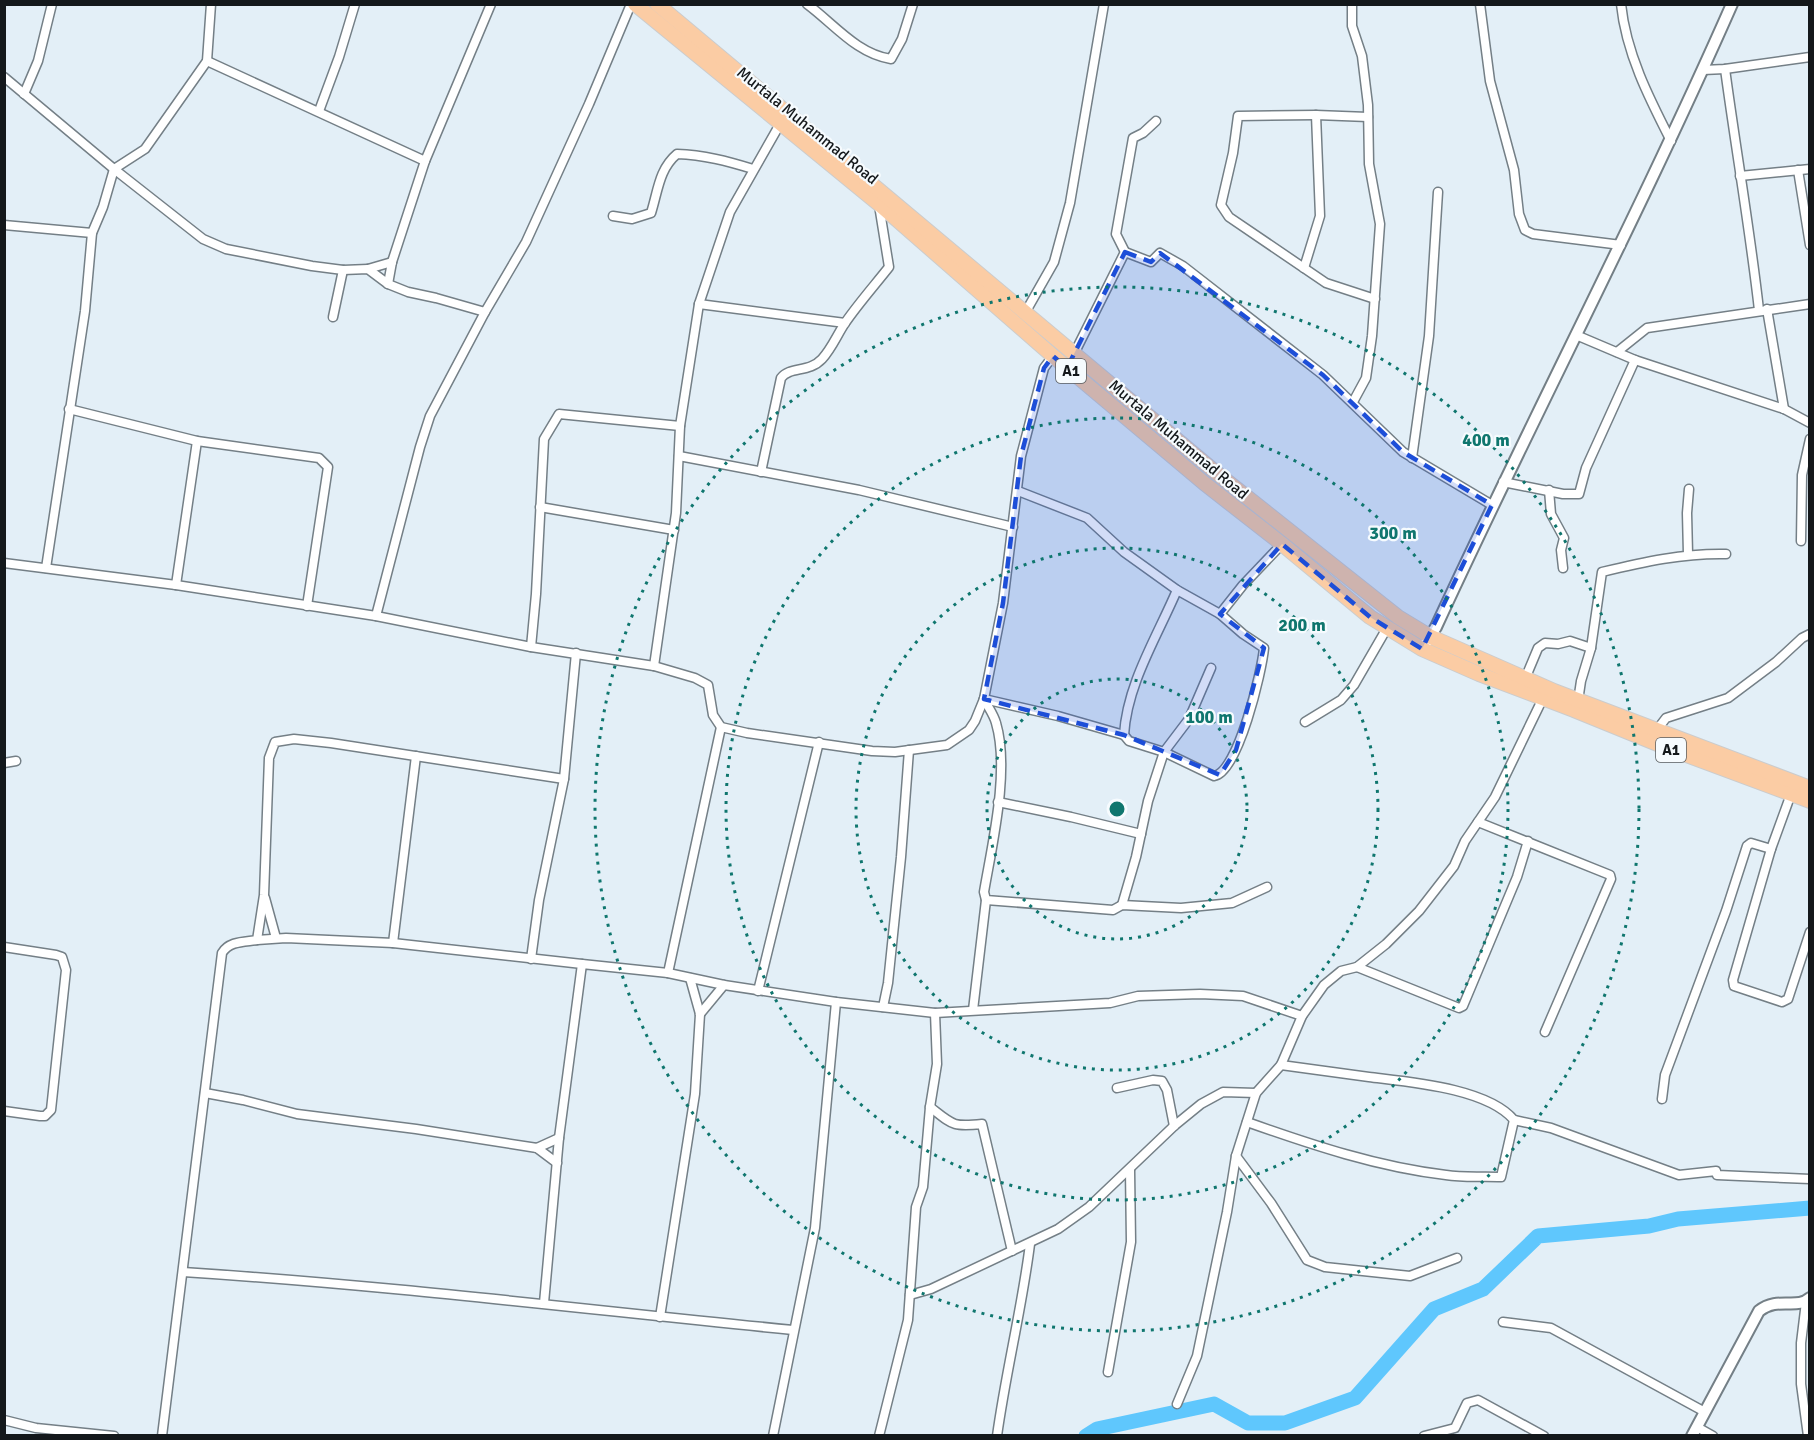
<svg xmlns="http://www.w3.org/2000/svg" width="1814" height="1440" viewBox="0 0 1814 1440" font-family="Signika,sans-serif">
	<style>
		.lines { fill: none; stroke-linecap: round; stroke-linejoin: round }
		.river { stroke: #5fc7fd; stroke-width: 15 }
		.minor-casing { stroke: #747f86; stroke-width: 11 }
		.tertiary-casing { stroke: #747f86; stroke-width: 14 }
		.trunk-casing { stroke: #cbcccd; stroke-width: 16 }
		.minor { stroke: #fff; stroke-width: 8 }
		.tertiary { stroke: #fff; stroke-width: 10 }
		.trunk { stroke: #fbcca4; stroke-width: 14 }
		.marked { fill: #1d4ed8; fill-opacity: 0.2; stroke: #1d4ed8; stroke-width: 4.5; stroke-dasharray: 12 8; stroke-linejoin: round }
		.ring { fill: none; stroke: #0f766e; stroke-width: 3; stroke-dasharray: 3 6 }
		.labels { text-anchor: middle; stroke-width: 4.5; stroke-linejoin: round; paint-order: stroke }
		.shield { fill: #f6fbfe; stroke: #585c5f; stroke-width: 1.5 }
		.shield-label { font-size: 15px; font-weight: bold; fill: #14181b }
		.street-label { font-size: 16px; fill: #14181b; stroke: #f6fbfe }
		.centre { fill: #0f766e; stroke: #f6fbfe; stroke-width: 3 }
		.ring-label { font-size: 18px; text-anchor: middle; font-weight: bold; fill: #0f766e; stroke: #f6fbfe; stroke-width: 4.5; stroke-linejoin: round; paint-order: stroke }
	</style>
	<rect width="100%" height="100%" fill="#e3eff7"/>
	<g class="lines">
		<path class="river" d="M1086,1436l11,-7 117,-25 34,19h37l70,-25 79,-89 49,-20 55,-53 111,-10 29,-7 132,-11"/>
		<defs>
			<g id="minor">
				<path d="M807,4c27,20 50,50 84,55l11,-20 11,-35"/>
				<path d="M1352,4v22l10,30 6,49 1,59 11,60 -8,112 -6,42 -13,24"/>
				<path d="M1480,4l10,77 24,89 5,44 6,16 8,4 88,11"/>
				<path d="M1621,4c5,49 28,94 50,137"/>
				<path d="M207,61l218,100"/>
				<path d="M1725,69c11,81 25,161 34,241"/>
				<path d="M1703,70l22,-1 85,-12"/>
				<path d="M4,77l110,92 89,70 23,10 86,17 31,4 25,-1 20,15 20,8 28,6 49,14"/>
				<path d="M24,94l14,-33 14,-57"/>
				<path d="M319,111l20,-54 16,-53"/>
				<path d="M1316,115l-78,1 -5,37 -12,52 8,12 97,66 49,16"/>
				<path d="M1798,170l12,75"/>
				<path d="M1740,176l70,-7"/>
				<path d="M613,216l19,3 19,-6c7,-22 8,-44 26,-59 27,1 50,7 76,15"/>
				<path d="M4,225l88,8"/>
				<path d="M1125,252l-9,-18 17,-96 10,-5 13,-12"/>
				<path d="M1304,268l16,-52 -4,-101 52,2"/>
				<path d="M368,269l24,-7"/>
				<path d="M388,284l4,-22 33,-101 66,-157"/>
				<path d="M699,304l146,19"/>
				<path d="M1767,309l17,100"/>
				<path d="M1025,313l29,-51 16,-59 34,-199"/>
				<path d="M333,317l10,-47"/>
				<path d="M1576,335l59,25 149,49 26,14"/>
				<path d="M1617,352l30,-24 163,-24"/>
				<path d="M1074,354l51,-102 26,10 9,-9 23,13 140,109 80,77 89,53"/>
				<path d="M69,409l128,32 122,17 9,9 -21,139"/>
				<path d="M679,456l180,34 154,37"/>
				<path d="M1412,458l17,-122 9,-144"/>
				<path d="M761,472l20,-94c9,-12 28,-5 41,-19 10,-11 15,-24 23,-36 13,-19 29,-37 44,-56l-10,-62"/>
				<path d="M1503,482l60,12h16l7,-26 49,-108"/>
				<path d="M1549,490l2,24 13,24 -3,12 2,18"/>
				<path d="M540,507l134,23"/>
				<path d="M1801,541l1,-66 8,-36"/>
				<path d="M1688,554l-1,-41 2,-24"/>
				<path d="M4,563l172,22 200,31 155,31 123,19 41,12 13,7 5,30 8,12 26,6 125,18 23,1 52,-7 22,-15 6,-9 9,-22 19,-96 18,-147 23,-88 9,-12"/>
				<path d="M46,568l39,-257 7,-78 11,-26 11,-38 31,-20 62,-88 4,-57"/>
				<path d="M176,585l21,-144"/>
				<path d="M1220,614l23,-29 39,-41"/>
				<path d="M376,616l44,-169 10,-31 55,-104 41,-70 63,-138 42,-100"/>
				<path d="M531,647l5,-53 8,-155 15,-25 121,12"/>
				<path d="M654,666l22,-153 4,-87 19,-122 31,-92 50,-88"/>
				<path d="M1525,679l13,-31 7,-5 13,1 12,-3 21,7"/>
				<path d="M984,699l74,17 66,19 5,6 35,11 50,24c24,-3 48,-105 50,-128l-21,-14 -23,-20 -43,-24 -53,-38 -37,-34 -69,-27"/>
				<path d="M984,699c4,8 10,16 12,24 14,47 -4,122 -12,169l2,8 127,10 9,-5 59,3 51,-5 35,-16"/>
				<path d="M1578,701l3,-20 10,-33 11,-76c41,-10 82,-19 124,-18"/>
				<path d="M1305,722l36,-22 13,-15 33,-57"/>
				<path d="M1656,731l10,-13 62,-20 48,-36 26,-24 8,-4"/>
				<path d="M1124,735c3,-51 33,-98 53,-145"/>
				<path d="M4,763l12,-2"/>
				<path d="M1791,794l-20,55 -38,131 1,6 48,16 6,-3 22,-67"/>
				<path d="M998,802l73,15 70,17"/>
				<path d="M1478,822l132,53 1,4 -66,153"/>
				<path d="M265,898l11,40"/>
				<path d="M1122,905l14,-48 12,-56 16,-49 25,-33 22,-51"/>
				<path d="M257,940l29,-2 107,5 189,21"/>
				<path d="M393,943l23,-187"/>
				<path d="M4,947l52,8 6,2 4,13 -15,140 -6,6h-5l-36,-5"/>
				<path d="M531,959l8,-59 25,-121 12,-126"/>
				<path d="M1357,967l102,41 4,-2 54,-129 11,-36"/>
				<path d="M668,973l53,-246"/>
				<path d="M758,991l61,-249"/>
				<path d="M883,1007l5,-24 13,-126 8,-107"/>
				<path d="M973,1010l13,-110"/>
				<path d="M700,1014l24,-29"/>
				<path d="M1281,1065c30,4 59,8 88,12 40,5 118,11 145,43l37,8 128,47 37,-4 1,4 93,4"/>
				<path d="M1117,1088l36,-8 9,1 5,9 7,36"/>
				<path d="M205,1093l38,7 54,14 119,15 121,19 20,15"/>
				<path d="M1662,1099l3,-24 61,-164 21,-65 4,-3 20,6"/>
				<path d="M930,1107c23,18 22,20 52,17l30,127"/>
				<path d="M1247,1122c65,23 131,45 199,53 18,3 37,1 55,2l13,-57"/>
				<path d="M537,1148l22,-10"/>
				<path d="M1236,1156l35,47 36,57 18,7 85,9 47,-18"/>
				<path d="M183,1272c204,13 407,38 610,58"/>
				<path d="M910,1295l21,-6 127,-60 31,-22 85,-81 27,-22 22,-12 33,1"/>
				<path d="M1806,1302l-5,41v41l7,52"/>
				<path d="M544,1303l15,-165 23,-174 86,9 56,12 112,17 99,11 175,-10 28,-7 62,-2 43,2 59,20"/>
				<path d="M660,1317l35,-223 5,-80 -10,-36"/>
				<path d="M1503,1322l48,6 154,84"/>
				<path d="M1108,1372l23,-130 -1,-72"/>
				<path d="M1177,1404l20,-48 30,-144 9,-56 20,-63 25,-28 21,-49 22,-31 17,-14 16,-4 29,-23 33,-33 35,-45 11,-25 30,-44 48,-99"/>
				<path d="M4,1420l32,8 78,8"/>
				<path d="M1697,1427l16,9"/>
				<path d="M162,1436l60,-483c7,-12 22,-11 35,-13l7,-45 5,-137 6,-16 19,-3 37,4 233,36"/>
				<path d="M773,1436l42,-208 21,-226"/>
				<path d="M879,1436l29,-116 8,-113 7,-20 7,-80 7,-43 -2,-51"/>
				<path d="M997,1436c9,-65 25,-128 33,-192"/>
				<path d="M1424,1436l31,-8 12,-25 11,-3 66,36"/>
			</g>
			<g id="tertiary">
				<path d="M1422,649l14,-22c96,-209 203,-412 296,-623"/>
				<path d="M1692,1436l67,-125c19,-15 38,-1 51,-13"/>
			</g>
			<g id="trunk">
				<path d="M635,4l244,200 174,152 151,127 78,61 88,73 52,32 57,25 95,36 91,37 145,54"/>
				<path d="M657,4l557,467 184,146 33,20 123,54 256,97"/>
			</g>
		</defs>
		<use href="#minor" class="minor-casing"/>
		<use href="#tertiary" class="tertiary-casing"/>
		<use href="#trunk" class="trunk-casing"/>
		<use href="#minor" class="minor"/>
		<use href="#tertiary" class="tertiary"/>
		<use href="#trunk" class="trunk"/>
	</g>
	<path class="marked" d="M1125,252l26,10 9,-9 163,122 80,77 89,53 -70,144 -52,-32 -88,-73 -62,70 44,34 -28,102 -16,25 -96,-40 -140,-36 19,-96 18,-147 23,-88 9,-12 14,12z"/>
	<g class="ring">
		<circle cx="1117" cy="809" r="130"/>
		<circle cx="1117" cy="809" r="261"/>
		<circle cx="1117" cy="809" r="391"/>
		<circle cx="1117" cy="809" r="522"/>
	</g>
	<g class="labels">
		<g class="shield">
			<rect x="1056" y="359" width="30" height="24" rx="4.5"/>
			<rect x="1656" y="738" width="30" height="24" rx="4.5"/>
		</g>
		<g class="shield-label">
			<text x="1071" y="376">A1</text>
			<text x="1671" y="755">A1</text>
		</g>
		<g class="street-label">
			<text transform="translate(808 125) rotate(39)" y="6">Murtala Muhammad Road</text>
			<text transform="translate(1179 439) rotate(40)" y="6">Murtala Muhammad Road</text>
		</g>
	</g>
	<circle cx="1117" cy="809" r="9" class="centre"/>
	<g class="ring-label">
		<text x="1486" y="446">400 m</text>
		<text x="1393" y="539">300 m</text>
		<text x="1302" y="631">200 m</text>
		<text x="1209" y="723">100 m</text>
	</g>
	<rect width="1814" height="1440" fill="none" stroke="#14181b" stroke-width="12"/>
</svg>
